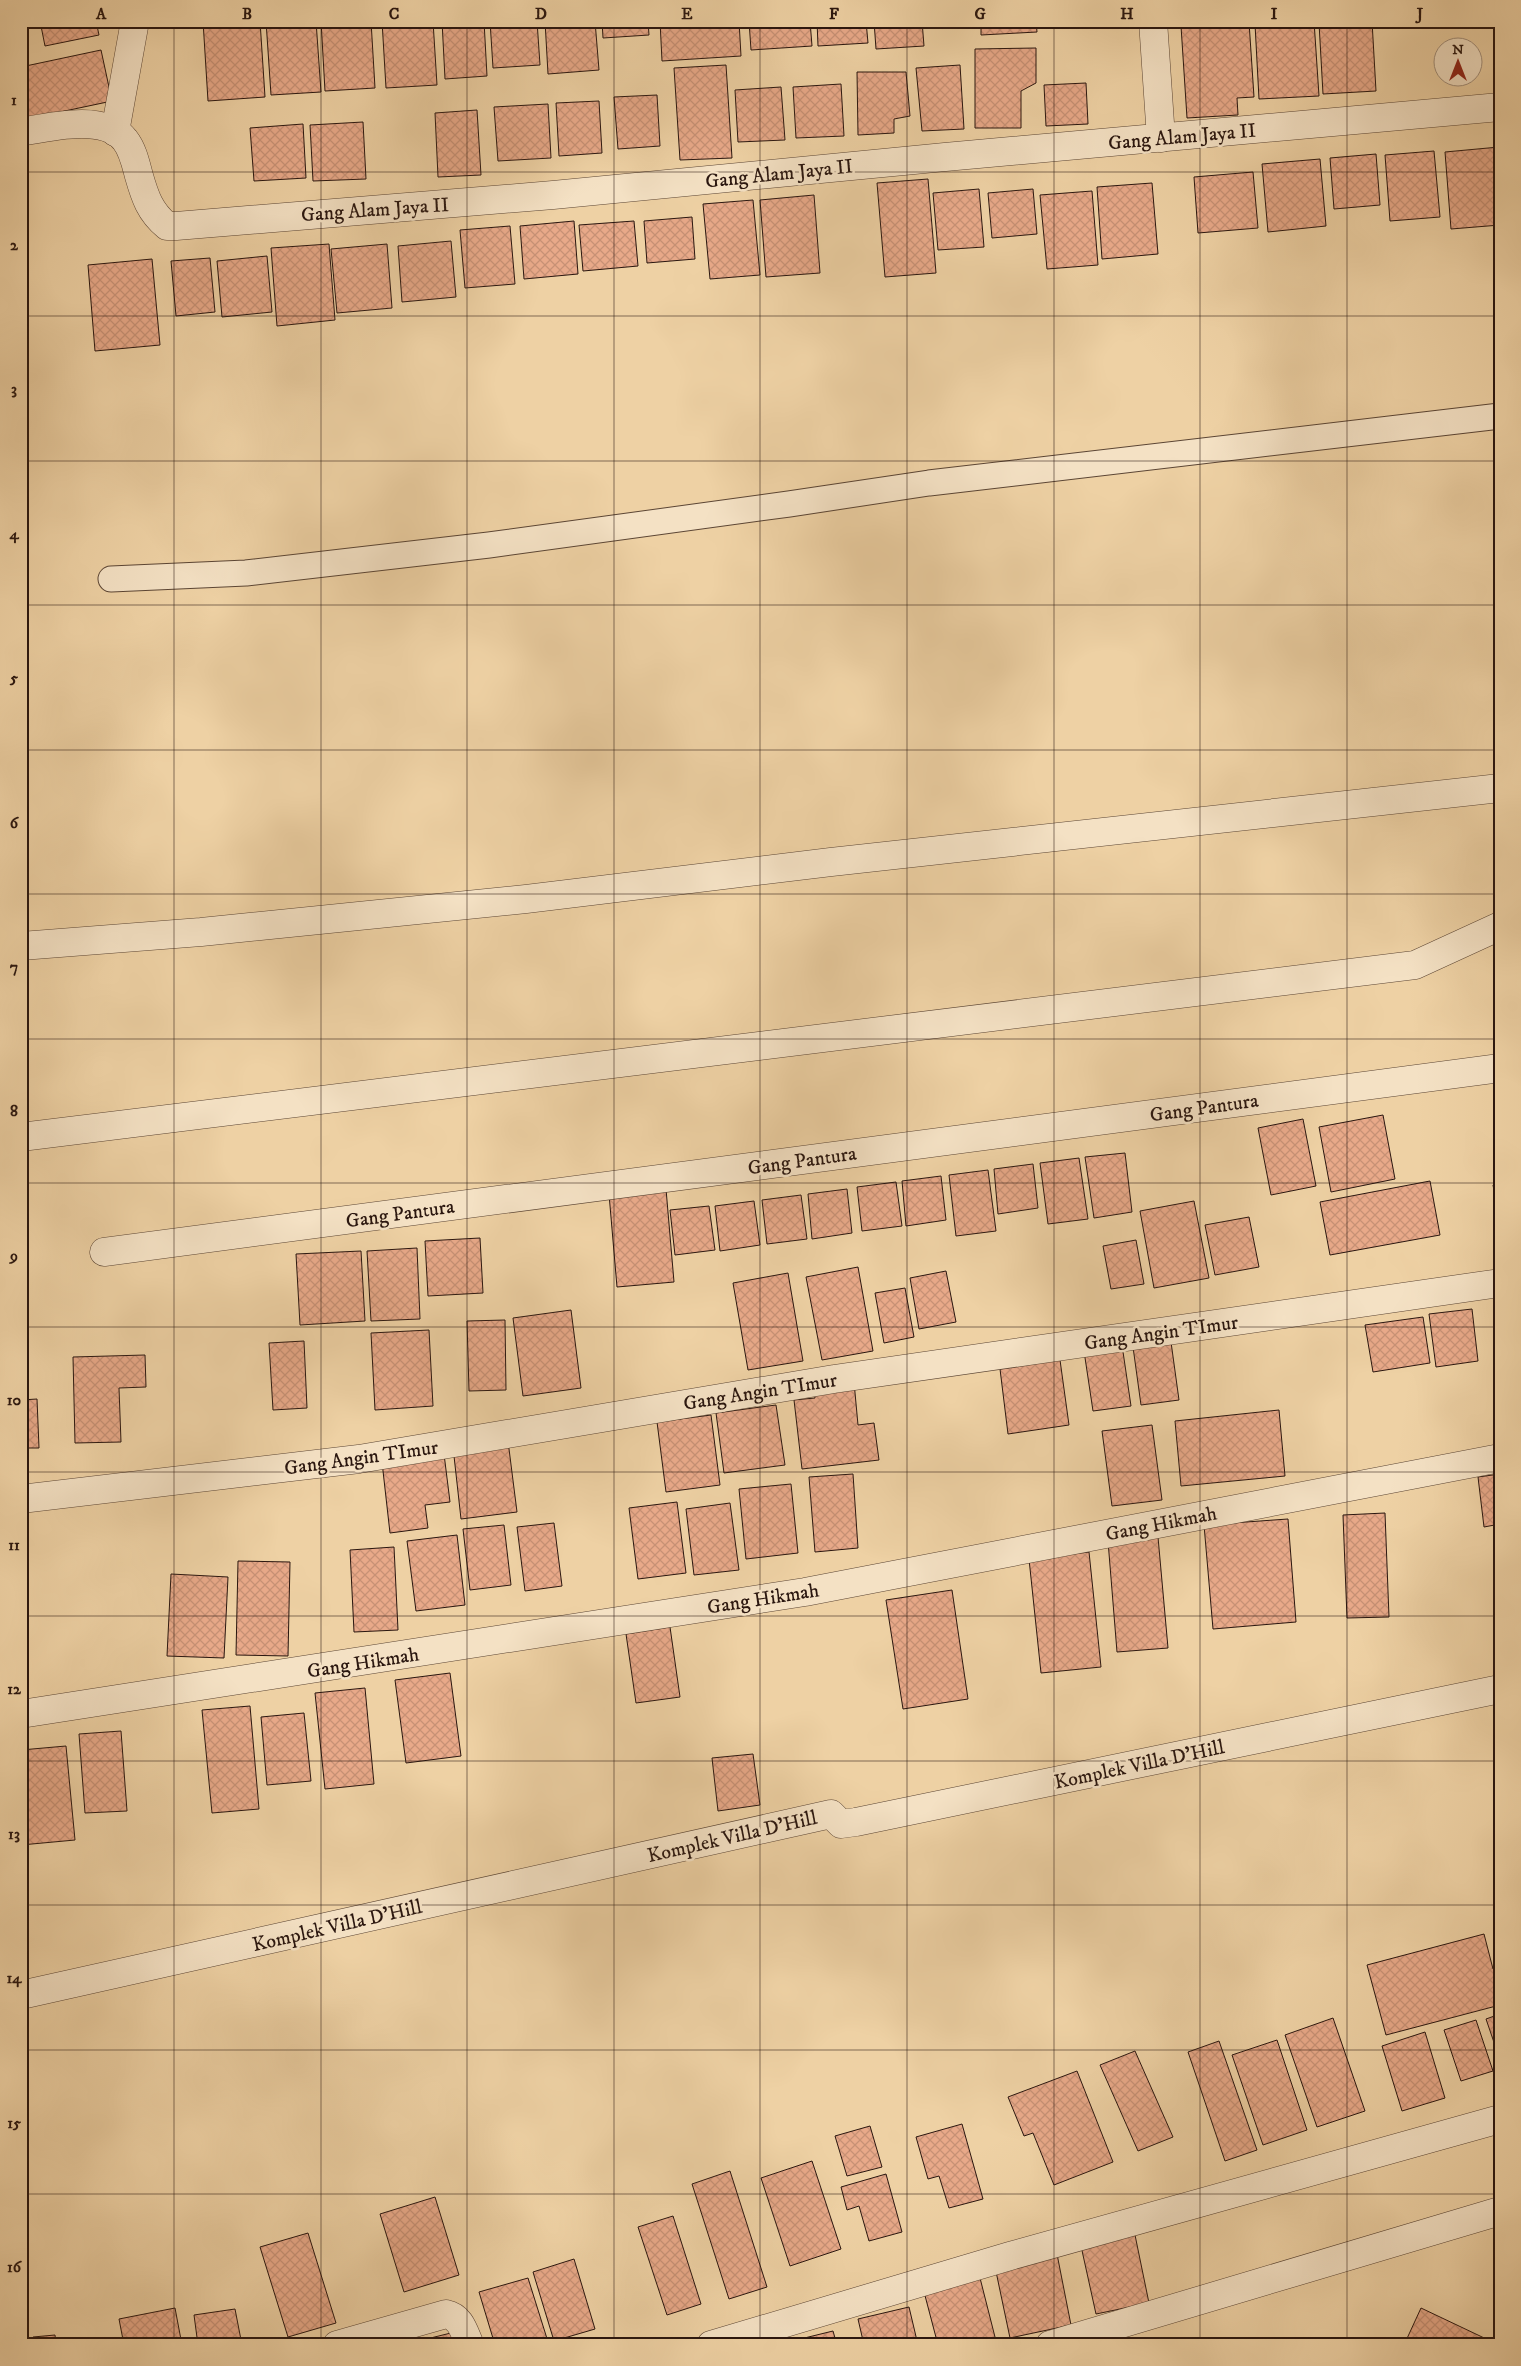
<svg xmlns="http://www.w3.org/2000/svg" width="1521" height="2366" viewBox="0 0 1521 2366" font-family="'IM FELL DW Pica',serif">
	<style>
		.building { fill: url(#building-cross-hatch); stroke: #2a160f }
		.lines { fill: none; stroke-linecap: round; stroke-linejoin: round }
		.service-casing { stroke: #5b4534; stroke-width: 27 }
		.minor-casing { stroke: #5b4534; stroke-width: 29 }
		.service { stroke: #f4e1c4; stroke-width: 25 }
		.minor { stroke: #f4e1c4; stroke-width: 28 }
		.grid { fill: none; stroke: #2a160f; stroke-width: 1; stroke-opacity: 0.55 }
		.labels { text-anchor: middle; stroke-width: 5; stroke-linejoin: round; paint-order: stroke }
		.street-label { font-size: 20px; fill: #2a160f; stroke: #f4e1c4 }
		.neatline { fill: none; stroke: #2a160f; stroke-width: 2 }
		.grid-label { font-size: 16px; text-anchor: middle; font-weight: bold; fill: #2a160f }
	</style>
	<defs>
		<pattern id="building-cross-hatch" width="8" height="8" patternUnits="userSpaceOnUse" patternTransform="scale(1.25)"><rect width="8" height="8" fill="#e8a989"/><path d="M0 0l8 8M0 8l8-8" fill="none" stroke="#c79175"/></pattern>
	</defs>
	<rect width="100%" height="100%" fill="#eed1a4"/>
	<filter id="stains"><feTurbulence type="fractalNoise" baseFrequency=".004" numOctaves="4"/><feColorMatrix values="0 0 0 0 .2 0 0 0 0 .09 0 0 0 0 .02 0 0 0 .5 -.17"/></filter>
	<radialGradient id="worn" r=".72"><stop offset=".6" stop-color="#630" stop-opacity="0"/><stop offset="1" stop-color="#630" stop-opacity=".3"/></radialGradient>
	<g class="building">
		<path d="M40,21h56l3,14 -54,11z"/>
		<path d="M203,21h57l5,76 -57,4z"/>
		<path d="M266,21h50l5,71 -50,3z"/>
		<path d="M321,21h50l4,67 -50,3z"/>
		<path d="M382,21h51l4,64 -51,3z"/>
		<path d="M442,21h42l3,55 -42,3z"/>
		<path d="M490,21h47l3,44 -47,3z"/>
		<path d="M545,21h50l4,49 -51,4z"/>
		<path d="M602,21h46l1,14 -46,3z"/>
		<path d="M660,21h79l2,35 -79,5z"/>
		<path d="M749,21h61l2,25 -61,4z"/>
		<path d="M817,21h49l2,22 -50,3z"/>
		<path d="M874,21h48l2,25 -48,3z"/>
		<path d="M981,21h55l1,11 -56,3z"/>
		<path d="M1314,21l5,75 -60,3 -4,-75z"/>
		<path d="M1343,21h29l4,70 -53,3 -4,-71z"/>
		<path d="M1249,22l5,75 -17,1 1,17 -51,3 -6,-92z"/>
		<path d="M1036,48v35l-15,8v37h-46v-79z"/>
		<path d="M101,50l11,51 -85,18 -6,-25v-27z"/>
		<path d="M726,65l6,93 -52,2 -6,-92z"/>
		<path d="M960,65l4,64 -42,2 -6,-63z"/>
		<path d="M857,72h49l4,44 -16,3v14l-36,2z"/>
		<path d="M1086,83l2,41 -42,2 -2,-41z"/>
		<path d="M841,84l3,52 -48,2 -3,-51z"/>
		<path d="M781,87l4,53 -47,2 -3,-52z"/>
		<path d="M657,95l3,51 -42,3 -4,-52z"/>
		<path d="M599,101l3,52 -43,3 -3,-53z"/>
		<path d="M548,104l3,54 -53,3 -4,-54z"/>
		<path d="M477,110l4,65 -43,2 -3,-64z"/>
		<path d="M363,122l3,57 -53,2 -3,-56z"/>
		<path d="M303,124l3,54 -52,3 -4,-53z"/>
		<path d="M1499,147l1,78 -49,4 -6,-77z"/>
		<path d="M1434,151l6,66 -50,4 -5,-66z"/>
		<path d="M1376,154l4,51 -46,4 -4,-51z"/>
		<path d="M1320,159l6,67 -58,6 -6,-68z"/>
		<path d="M1253,172l5,56 -60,5 -4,-56z"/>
		<path d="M928,179l8,94 -51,4 -8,-94z"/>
		<path d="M1152,183l6,71 -56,5 -5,-72z"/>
		<path d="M979,189l5,58 -46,3 -5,-57z"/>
		<path d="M1033,189l4,45 -45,4 -4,-45z"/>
		<path d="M1092,191l6,74 -51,4 -7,-74z"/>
		<path d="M814,195l6,78 -54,4 -6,-77z"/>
		<path d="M753,200l7,75 -50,4 -7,-75z"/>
		<path d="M692,217l3,42 -48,4 -3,-42z"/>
		<path d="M574,221l4,53 -54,5 -4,-53z"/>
		<path d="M634,221l4,45 -55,5 -4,-46z"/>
		<path d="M510,226l5,58 -50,4 -5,-58z"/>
		<path d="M451,241l5,56 -54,5 -4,-56z"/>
		<path d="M329,244l6,76 -58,6 -6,-78z"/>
		<path d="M387,244l5,64 -55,5 -6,-64z"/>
		<path d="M267,256l5,56 -50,5 -5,-56z"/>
		<path d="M210,258l5,54 -39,4 -5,-55z"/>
		<path d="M152,259l8,86 -65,6 -7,-86z"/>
		<path d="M1383,1115l12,64 -64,13 -12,-65z"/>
		<path d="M1303,1119l13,67 -45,9 -13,-67z"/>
		<path d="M1125,1153l7,59 -38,6 -9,-61z"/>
		<path d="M1079,1158l9,61 -40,5 -8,-61z"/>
		<path d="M1033,1164l5,44 -40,6 -4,-45z"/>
		<path d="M988,1170l8,61 -40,5 -7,-61z"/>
		<path d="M941,1176l5,44 -40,6 -4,-45z"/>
		<path d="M1430,1181l10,54 -110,20 -10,-53z"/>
		<path d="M896,1182l6,44 -40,5 -5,-44z"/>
		<path d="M1500,1184v40l-7,-39z"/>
		<path d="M666,1189l8,93 -57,5 -8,-93z"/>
		<path d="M847,1189l5,44 -40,6 -4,-45z"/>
		<path d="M801,1195l6,44 -40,5 -5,-44z"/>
		<path d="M754,1201l6,44 -40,6 -5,-45z"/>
		<path d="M1194,1201l15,77 -55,10 -14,-77z"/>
		<path d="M709,1206l6,44 -40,5 -5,-45z"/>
		<path d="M1249,1217l10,50 -44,8 -10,-50z"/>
		<path d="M480,1238l3,55 -55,3 -3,-55z"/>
		<path d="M1136,1240l8,44 -33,5 -8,-43z"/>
		<path d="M417,1248l3,71 -49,2 -4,-70z"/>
		<path d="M361,1251l4,70 -65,4 -4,-71z"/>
		<path d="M858,1267l15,84 -51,9 -16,-83z"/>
		<path d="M946,1271l10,51 -37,7 -9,-51z"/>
		<path d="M788,1273l15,88 -55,9 -15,-87z"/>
		<path d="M905,1288l9,49 -30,6 -9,-50z"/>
		<path d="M1472,1309l6,52 -42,6 -7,-53z"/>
		<path d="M571,1310l10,78 -58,8 -10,-78z"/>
		<path d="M1423,1317l7,46 -57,9 -8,-47z"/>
		<path d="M505,1320l1,70 -37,1 -2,-70z"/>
		<path d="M429,1330l4,76 -58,4 -4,-77z"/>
		<path d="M304,1341l3,67 -34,2 -4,-67z"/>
		<path d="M1171,1342l8,58 -38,5 -8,-58z"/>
		<path d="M1122,1345l9,61 -38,5 -9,-60z"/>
		<path d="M145,1355l1,32 -27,1 2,54 -46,1 -2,-86z"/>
		<path d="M1060,1360l9,65 -61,9 -8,-65z"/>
		<path d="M854,1382l4,43 16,-2 5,37 -77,9 -8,-69 21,-2 -1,-11z"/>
		<path d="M37,1399l2,49h-18v-48z"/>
		<path d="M776,1405l9,60 -61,8 -8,-60z"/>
		<path d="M1279,1410l6,66 -104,10 -6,-65z"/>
		<path d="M711,1415l9,70 -54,7 -9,-70z"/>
		<path d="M1152,1425l10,75 -50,6 -10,-75z"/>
		<path d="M508,1441l9,71 -56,7 -8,-72z"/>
		<path d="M444,1454l6,48 -25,3 3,23 -38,5 -8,-71z"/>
		<path d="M853,1474l5,74 -43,4 -6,-75z"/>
		<path d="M1500,1474v50l-16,3 -6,-50z"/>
		<path d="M791,1484l7,69 -52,6 -7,-70z"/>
		<path d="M677,1502l9,71 -48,6 -9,-71z"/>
		<path d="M730,1503l9,67 -45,5 -8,-66z"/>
		<path d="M1385,1513l4,104 -42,1 -4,-103z"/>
		<path d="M1288,1519l8,103 -83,7 -9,-104z"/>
		<path d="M554,1523l8,63 -37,5 -8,-64z"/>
		<path d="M504,1525l7,60 -41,5 -7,-61z"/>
		<path d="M457,1535l8,70 -49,6 -9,-70z"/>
		<path d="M1158,1537l10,111 -51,4 -9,-111z"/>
		<path d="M394,1547l4,83 -44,2 -4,-82z"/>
		<path d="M1089,1552l12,115 -60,6 -12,-114z"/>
		<path d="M238,1561l52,1 -2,94 -52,-1z"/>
		<path d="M171,1574l57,3 -4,81 -57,-2z"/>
		<path d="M952,1590l16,109 -65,10 -17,-109z"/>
		<path d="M670,1627l10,70 -44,6 -10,-69z"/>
		<path d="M450,1673l11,83 -55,7 -11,-83z"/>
		<path d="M365,1688l9,96 -49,5 -10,-96z"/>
		<path d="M250,1706l9,103 -47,4 -10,-103z"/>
		<path d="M304,1713l7,68 -44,4 -6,-68z"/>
		<path d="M121,1731l6,80 -42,2 -6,-79z"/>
		<path d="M66,1746l9,94 -54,5v-95z"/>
		<path d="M753,1754l7,51 -42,6 -6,-53z"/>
		<path d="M1484,1934l9,35 7,-1v37l-114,30 -19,-70z"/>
		<path d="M1500,2014v42l-1,1 -13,-38z"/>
		<path d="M1333,2018l32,93 -48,16 -32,-92z"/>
		<path d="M1476,2020l17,51 -32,10 -17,-51z"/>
		<path d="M1425,2032l20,66 -43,13 -20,-65z"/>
		<path d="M1277,2040l30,90 -44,15 -31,-90z"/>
		<path d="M1219,2041l38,109 -32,11 -37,-109z"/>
		<path d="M1135,2051l38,86 -35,14 -38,-86z"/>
		<path d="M1077,2071l36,91 -59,23 -21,-52 -9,3 -16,-39z"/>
		<path d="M962,2124l21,75 -34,9 -10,-32 -11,3 -12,-42z"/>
		<path d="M870,2126l12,41 -35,9 -12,-40z"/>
		<path d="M812,2161l29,88 -51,17 -29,-88z"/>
		<path d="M730,2171l37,116 -38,12 -37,-115z"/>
		<path d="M886,2174l16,58 -33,9 -10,-35 -12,4 -6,-23z"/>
		<path d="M435,2197l24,78 -55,17 -24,-78z"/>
		<path d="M673,2216l28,88 -34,11 -29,-88z"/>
		<path d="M308,2233l28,90 -48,14 -28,-90z"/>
		<path d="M1135,2235l14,68 -53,11 -15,-68z"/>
		<path d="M1056,2249l15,76 -61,13 -16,-76z"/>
		<path d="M574,2259l21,70 -41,12 -21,-69z"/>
		<path d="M979,2274l17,67 -14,4h-44l-15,-57z"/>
		<path d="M528,2278l21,67h-54l-16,-53z"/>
		<path d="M909,2307l9,38h-54l-6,-26z"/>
		<path d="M175,2308l7,37h-58l-5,-26z"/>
		<path d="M1421,2308l78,37h-95z"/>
		<path d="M235,2309l7,36h-44l-4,-30z"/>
		<path d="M459,2331l3,14h-60z"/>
		<path d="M833,2331l4,14h-53v-2z"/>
		<path d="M21,2334h5l1,11h-6z"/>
		<path d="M55,2335l1,10h-22l-1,-8z"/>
	</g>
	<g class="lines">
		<defs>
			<path id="service" d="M111,579l135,-6 243,-28 300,-41 140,-21 571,-67"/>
			<g id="minor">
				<path d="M1153,21l8,117"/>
				<path d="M21,132c28,-5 84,-19 104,8 8,10 11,25 14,36 6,21 11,36 28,50h9l377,-31 392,-38 555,-50"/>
				<path d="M115,132l20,-111"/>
				<path d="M21,946l180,-14 325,-33 305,-37 669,-74"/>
				<path d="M21,1137l1394,-172 85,-39"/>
				<path d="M104,1252l1396,-184"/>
				<path d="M21,1499l338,-40 475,-80 666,-96"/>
				<path d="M21,1714l784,-122 695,-134"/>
				<path d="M21,1995l810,-181 10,10 15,-2 644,-133"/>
				<path d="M337,2345l109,-31c15,3 18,18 24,31"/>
				<path d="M711,2345l299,-89 490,-137"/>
				<path d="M1050,2345l450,-134"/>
			</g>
		</defs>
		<use href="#service" class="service-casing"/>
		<use href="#minor" class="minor-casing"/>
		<use href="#service" class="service"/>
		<use href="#minor" class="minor"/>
	</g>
	<path class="grid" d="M174,21v2324M321,21v2324M467,21v2324M614,21v2324M760,21v2324M907,21v2324M1054,21v2324M1200,21v2324M1347,21v2324M21,172h1479M21,316h1479M21,461h1479M21,605h1479M21,750h1479M21,894h1479M21,1039h1479M21,1183h1479M21,1327h1479M21,1472h1479M21,1616h1479M21,1761h1479M21,1905h1479M21,2050h1479M21,2194h1479"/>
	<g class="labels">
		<g class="street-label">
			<text transform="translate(1182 136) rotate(-5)" y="7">Gang Alam Jaya II</text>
			<text transform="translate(779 173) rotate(-6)" y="7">Gang Alam Jaya II</text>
			<text transform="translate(375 209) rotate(-4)" y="7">Gang Alam Jaya II</text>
			<text transform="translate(1204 1107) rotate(-8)" y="7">Gang Pantura</text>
			<text transform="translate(802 1160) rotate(-8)" y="7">Gang Pantura</text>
			<text transform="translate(400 1213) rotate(-8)" y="7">Gang Pantura</text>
			<text transform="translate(1161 1332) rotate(-8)" y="7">Gang Angin TImur</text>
			<text transform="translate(760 1391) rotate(-9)" y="7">Gang Angin TImur</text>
			<text transform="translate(361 1457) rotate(-8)" y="7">Gang Angin TImur</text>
			<text transform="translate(1161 1523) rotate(-11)" y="7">Gang Hikmah</text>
			<text transform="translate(763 1598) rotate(-9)" y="7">Gang Hikmah</text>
			<text transform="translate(363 1662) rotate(-9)" y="7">Gang Hikmah</text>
			<text transform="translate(1139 1764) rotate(-12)" y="7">Komplek Villa D'Hill</text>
			<text transform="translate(732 1836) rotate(-13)" y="7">Komplek Villa D'Hill</text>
			<text transform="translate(337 1925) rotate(-13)" y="7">Komplek Villa D'Hill</text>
		</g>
	</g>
	<rect width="1521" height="2366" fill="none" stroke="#eed1a4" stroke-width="55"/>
	<g transform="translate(1458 62)"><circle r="24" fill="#f4e1c4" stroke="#a3907c"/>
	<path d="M0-4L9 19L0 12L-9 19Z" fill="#8f2418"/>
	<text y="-8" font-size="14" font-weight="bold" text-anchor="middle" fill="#2a160f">N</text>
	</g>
	<rect x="28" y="28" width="1466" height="2310" class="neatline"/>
	<g class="grid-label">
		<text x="101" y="19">A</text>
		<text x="247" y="19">B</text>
		<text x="394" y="19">C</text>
		<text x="541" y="19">D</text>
		<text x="687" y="19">E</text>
		<text x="834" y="19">F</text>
		<text x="980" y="19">G</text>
		<text x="1127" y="19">H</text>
		<text x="1274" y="19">I</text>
		<text x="1420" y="19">J</text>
		<text x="14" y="105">1</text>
		<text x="14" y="250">2</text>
		<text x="14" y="394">3</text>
		<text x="14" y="539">4</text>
		<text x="14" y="683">5</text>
		<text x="14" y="828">6</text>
		<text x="14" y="972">7</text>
		<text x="14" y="1116">8</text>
		<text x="14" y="1261">9</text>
		<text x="14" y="1405">10</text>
		<text x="14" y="1550">11</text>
		<text x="14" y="1694">12</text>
		<text x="14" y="1839">13</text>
		<text x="14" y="1983">14</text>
		<text x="14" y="2128">15</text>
		<text x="14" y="2272">16</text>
	</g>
	<rect width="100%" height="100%" filter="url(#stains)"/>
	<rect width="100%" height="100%" fill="url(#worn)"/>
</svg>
